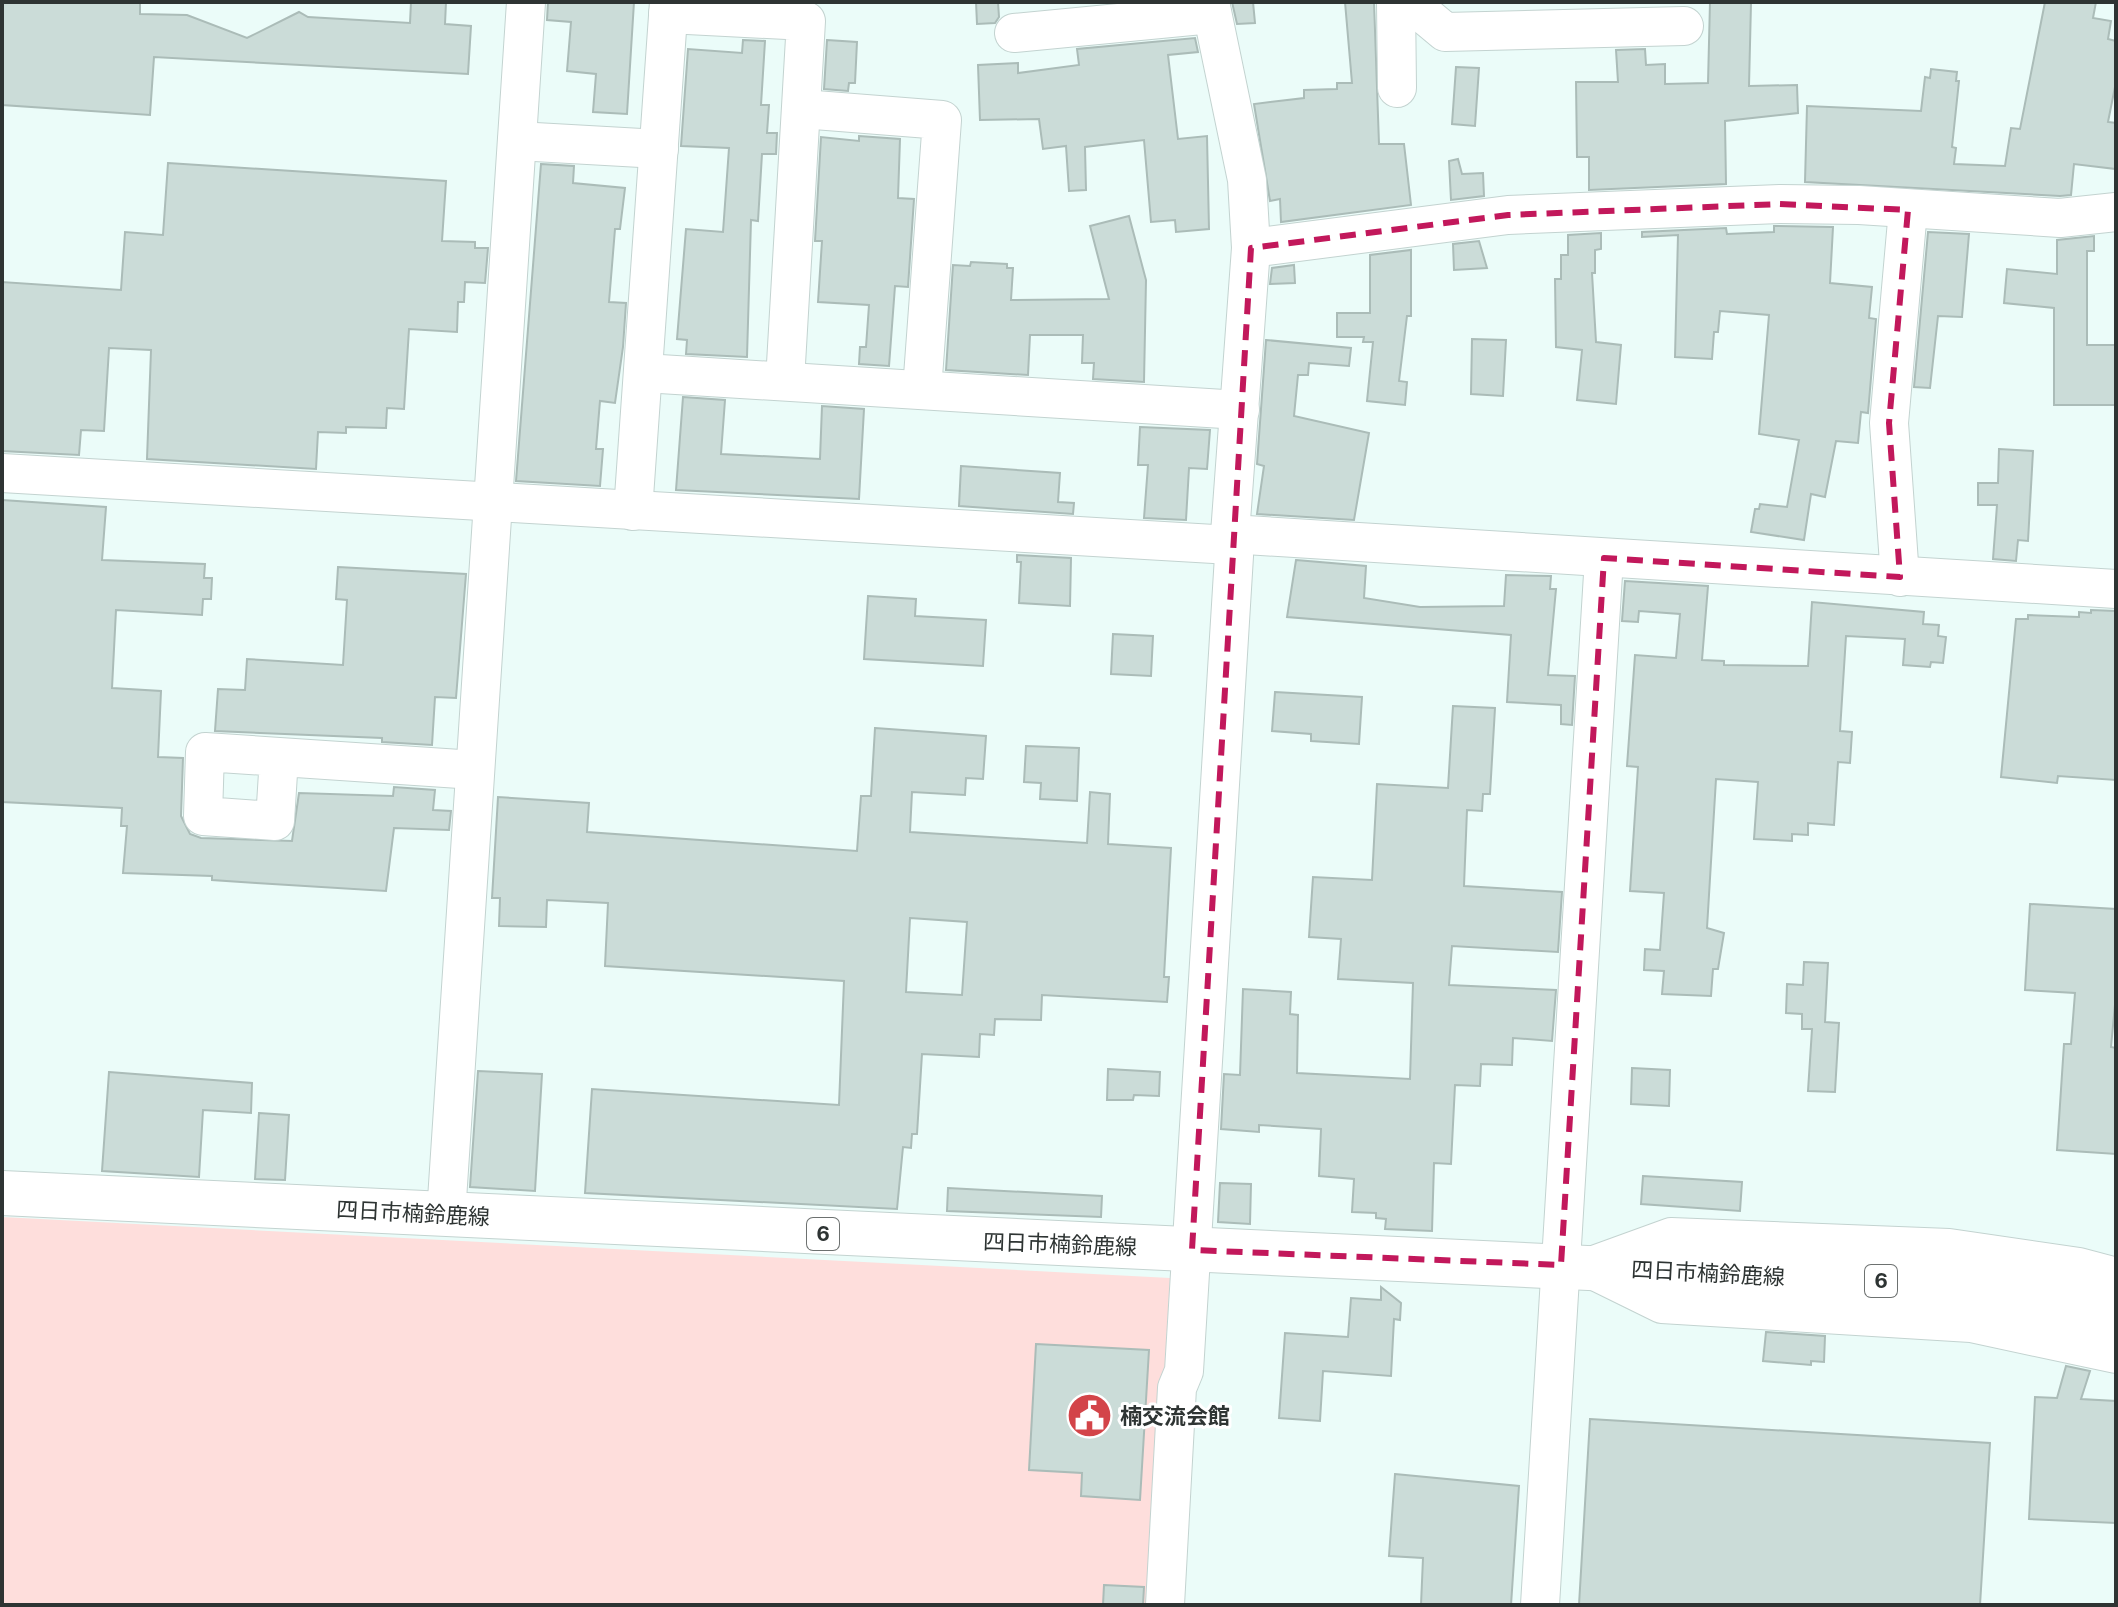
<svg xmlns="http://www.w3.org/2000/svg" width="2118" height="1607" viewBox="0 0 2118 1607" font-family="'Public Sans','Noto Sans JP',sans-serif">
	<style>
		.green { fill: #fededc }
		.building { fill: #cbdcd8; stroke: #abbcb8; stroke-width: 2; fill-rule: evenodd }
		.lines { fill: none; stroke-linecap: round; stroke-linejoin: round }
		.minor-casing { stroke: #c3d3d0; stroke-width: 40 }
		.major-casing { stroke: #c3d3d0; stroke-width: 46 }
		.minor { stroke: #fff; stroke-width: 38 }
		.major { stroke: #fff; stroke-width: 44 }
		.marked { fill: none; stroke: #c2185b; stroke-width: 6; stroke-dasharray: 16 10; stroke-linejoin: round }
		.labels { text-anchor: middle; stroke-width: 6; stroke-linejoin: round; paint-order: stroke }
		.shield { fill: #fff; stroke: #6d7170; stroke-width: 2 }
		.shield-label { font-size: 20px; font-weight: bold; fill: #2e3433 }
		.street-label { font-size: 22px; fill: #2e3433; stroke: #fff }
		.poi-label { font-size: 22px; font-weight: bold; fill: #2e3433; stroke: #fff; text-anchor: start }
	</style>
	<rect width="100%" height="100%" fill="#ebfcf9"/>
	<path class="green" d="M2,1217l1168,61 -19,327h-1149z"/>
	<g class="building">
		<path d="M2,2h138v12l47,1 60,23 52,-26 9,5 102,6 1,-21h35l-1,22 26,2 -3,48 -314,-17 -4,58 -148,-10z"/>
		<path d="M548,2h86l-7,112 -34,-2 3,-38 -29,-3 4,-49 -24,-2z"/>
		<path d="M976,2h22l1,15 -4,6 -18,1z"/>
		<path d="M1232,2h21l2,21 -18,1z"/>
		<path d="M1345,2h29l5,142h25l7,61 -130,17 -1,-23 -10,2 -16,-97 50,-6v-8l33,-1v-6h15z"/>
		<path d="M1710,2l41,1 -2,83 48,-1 1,28 -73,8 1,63 -137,6v-33h-12l-1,-75h42l-2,-32 29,-1 1,16 19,-1v20l43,-1z"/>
		<path d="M2045,2h51l-3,16 18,3 -3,18 8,2v41l-8,40 8,1v46l-42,-5 -3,31 -11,1 -255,-14 2,-76 114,5 4,-34 5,1 1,-9 26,3 -1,9h3l-7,66 4,1 -2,16 51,2 6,-38 9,1z"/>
		<path d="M1195,38l3,14 -30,3 10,84 29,-3 2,93 -33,3 -1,-12 -24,2 -7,-82 -59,7 1,43 -17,1 -3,-45 -23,3 -4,-30 -59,1 -2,-55 40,-2v10l61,-8 -2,-16z"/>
		<path d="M743,40l22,1 -4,64h8l-2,28h10l-1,21h-14l-4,67 -7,-1 -4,137 -61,-3 1,-14 -10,-1 9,-110 37,3 6,-84 -48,-2 7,-97 54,4z"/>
		<path d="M827,40l30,2 -2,41h-6l-1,8 -24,-2z"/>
		<path d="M1456,67l23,1 -4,58 -23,-2z"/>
		<path d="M859,136l41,3 -2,59 16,1 -6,88 -13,-1 -6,80 -30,-2 1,-17h6l3,-42 -51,-3 4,-61h-7l6,-104 38,4z"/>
		<path d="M1458,159l4,15 21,-1 1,23 -33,4 -2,-39z"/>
		<path d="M168,163l278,18 -4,60 33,1v6h13l-3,35 -20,-1 -1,20h-6l-1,30 -48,-3 -5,80 -17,-1 -1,20 -40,-1v6l-28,-1 -2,37 -169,-10 4,-109 -42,-2 -5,83 -23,-1 -2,25 -77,-4v-169l119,8 4,-58 38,3z"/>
		<path d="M541,164l33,2 -1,17 52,5 -5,41h-5l-6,73 17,1 -3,44 -8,56 -15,-2 -4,48h7l-3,37 -84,-5z"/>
		<path d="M1129,216l17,64 -2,102 -51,-3 1,-16h-12l1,-28h-53l-2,40 -82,-5 7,-105 17,1 1,-4 36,2v4h6l-2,32 98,-1 -19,-73z"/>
		<path d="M1774,226l59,1 -3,56 42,4 -3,31 7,1 -8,94 -7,-1 -3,31 -22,-2 -11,56 -14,-3 -7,46 -53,-8 4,-23h4l1,-5 27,3 12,-67 -40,-6 10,-119 -49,-4 -2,21h-4l-2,27 -37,-2 3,-122 -36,2v-5l84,-4 1,6 47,-2z"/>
		<path d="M1928,232l41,2 -7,83 -24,-1 -8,72 -16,-1z"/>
		<path d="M1601,233v16l-6,1v23h-3l4,69 25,3 -5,59 -39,-4 5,-50 -26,-3 -1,-68h6v-24h7v-20z"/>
		<path d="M2094,236v15h-7v94h29v60h-62v-97l-50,-5 3,-34 50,5v-34z"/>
		<path d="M1479,241l8,27 -33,2 -1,-26z"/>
		<path d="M1411,250v66h-4l-8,65 8,1 -2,23 -38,-4 6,-59h-10l1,-5h-27v-24h33v-58z"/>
		<path d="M1294,265l1,18 -25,1 2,-16z"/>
		<path d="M1472,339l34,1 -3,56 -32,-2z"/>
		<path d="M1266,340l85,8 -2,18 -40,-3 -1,12h-10l-4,41 75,17 -15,87 -97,-6 7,-48 -7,-2z"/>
		<path d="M683,397l42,3 -4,54 99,5 2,-53 42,3 -5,90 -183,-9z"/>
		<path d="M1140,427l70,3 -3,39 -18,-1 -3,52 -42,-2 4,-53h-10z"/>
		<path d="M1999,449l34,2 -5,90 -10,-1 -2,21 -23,-2 4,-54h-19v-22h20z"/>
		<path d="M961,466l99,7 -2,29 16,1 -1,11 -114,-8z"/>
		<path d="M2,500l104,7 -4,53 103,4 -1,14h8l-1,21h-8l-1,16 -86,-5 -4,78 49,3 -3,66 25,1 -2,58 9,18 11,4 91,3 7,-48 94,3 1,-9 41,3 -2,20 18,1 -2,19 -55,-2 -8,63 -130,-8 -44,-3v-4l-89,-3 4,-47h-6l1,-18 -120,-6z"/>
		<path d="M1017,555l54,3 -1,48 -51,-3 2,-41h-4z"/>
		<path d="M1296,560l70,6 -2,32 56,9 84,-1 2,-31 45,1 -1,13h6l-8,86 27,1 -3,49 -11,-1v-19l-54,-3 4,-67 -224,-18z"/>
		<path d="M338,567l128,7 -10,124 -21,-1 -3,48 -50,-3v-4l-167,-7 3,-42 27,1 2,-31 96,6 4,-65 -11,-1z"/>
		<path d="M1625,581l83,5 -6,74 22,1v4l84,1 4,-64 112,10 -1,12 16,1 -1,11 8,1 -3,26 -12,-1 -1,5 -27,-2 2,-26 -59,-3 -6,95 12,1 -2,31 -12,-1 -4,63 -26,-2v12l-16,-1v7l-38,-2 4,-57 -42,-3 -9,149 17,5 -6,36h-5l-2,27 -49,-2 2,-23 -20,-1 1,-21 15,1 4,-57 -34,-2 8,-124 -11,-1 8,-111 41,3 4,-44 -41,-3 -1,11 -16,-1z"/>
		<path d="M868,596l48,3 -1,17 71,4 -3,46 -119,-7z"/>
		<path d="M2091,610l25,1v169l-58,-4 -1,7 -56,-6 15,-158h12v-4l51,2v-5l12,1z"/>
		<path d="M1113,634l40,2 -2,40 -40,-2z"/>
		<path d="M1275,692l87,5 -3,47 -48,-3v-7l-39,-3z"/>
		<path d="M1453,706l42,2 -5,86h-7l-1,17 -15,-1 -3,76 98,6 -4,60 -106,-6 -3,39 107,5 -4,51 -39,-3 -1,27 -31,-1 -1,22 -25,-1 -4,79 -17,-1 -2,68 -47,-2 1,-10 -10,-1v-5l-24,-1 2,-33 -35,-3 2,-47 -62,-4v7l-38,-3 3,-55 16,1 3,-86 48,3 -1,22 8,1 -1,58 113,6 3,-96 -75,-4 3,-40 -32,-2 4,-60 59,3 5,-96 71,4z"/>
		<path d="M875,728l111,8 -3,43 -17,-1 -1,17 -53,-3 -2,40 177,11 3,-51 20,2 -2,50 63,4 -7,129h5l-2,25 -125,-7 -1,25 -46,-1 -1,16 -14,-1 -1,23 -57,-3 -5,80h-5l-1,14 -8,-1 -6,62 -312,-16 7,-104 247,16 5,-124 -239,-15 3,-63 -61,-3 -1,27 -47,-1 1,-28h-8l6,-101 91,6 -2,29 270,19 4,-55h10zM910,918l57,4 -5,73 -56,-3z"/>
		<path d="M1026,746l53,2 -2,53 -37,-2 1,-16 -17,-1z"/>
		<path d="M2030,904l86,5v85l-5,53 5,1v106l-59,-4 7,-106h7l4,-51 -50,-3z"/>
		<path d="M1804,962l24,1 -3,59 14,1 -4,69 -27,-1 4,-62h-10v-15l-16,-1 1,-29 16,1z"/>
		<path d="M1632,1068l38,2 -1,36 -38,-2z"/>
		<path d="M1108,1069l52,3 -1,24 -25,-1 -1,5h-26z"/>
		<path d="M478,1071l64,3 -7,117 -65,-4z"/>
		<path d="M109,1072l143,11 -1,30 -48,-3 -4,67 -97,-6z"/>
		<path d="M259,1113l30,2 -4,65 -30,-1z"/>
		<path d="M1643,1176l99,6 -2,29 -99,-7z"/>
		<path d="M1220,1183l31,1 -1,40 -32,-2z"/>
		<path d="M948,1188l154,8 -1,21 -154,-6z"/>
		<path d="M1381,1287l20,16 -1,17 -6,-1 -3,57 -68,-5 -3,50 -41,-3 6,-85 63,4 3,-39 30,2z"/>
		<path d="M1766,1332l59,4 -1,26 -13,-1v4l-48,-4z"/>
		<path d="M1036,1344l113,6 -9,150 -59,-4 1,-23 -53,-3z"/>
		<path d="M2066,1366l24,5 -9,28 35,2v122l-87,-4 6,-122 22,1z"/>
		<path d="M1590,1419l400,24 -10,162h-401z"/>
		<path d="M1395,1474l124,12 -8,119h-90l2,-47 -34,-2z"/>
		<path d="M1104,1585l40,2 -1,18h-40z"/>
	</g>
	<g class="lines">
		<defs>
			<g id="minor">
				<path d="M1396,2l1,86"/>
				<path d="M1409,2l36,30 239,-6"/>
				<path d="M668,14l138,7 -21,360"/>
				<path d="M1014,33l198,-19"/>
				<path d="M802,109l140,11 -20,270"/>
				<path d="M517,141l142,8"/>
				<path d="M1251,248l257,-33 272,-11 79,1 201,13 56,-6"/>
				<path d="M644,373l596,37"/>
				<path d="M2,473l1229,72"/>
				<path d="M633,511l36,-509"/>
				<path d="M1230,534l886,55"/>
				<path d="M1900,577l-11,-154 19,-213"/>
				<path d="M279,757l-4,64 -72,-5 2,-64 270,18"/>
				<path d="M446,1215l80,-1213"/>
				<path d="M1591,1266l80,-29 278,11 130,19 37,10"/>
				<path d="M1597,1272l65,32 309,19 145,31"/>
				<path d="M1165,1605l12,-217 7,-17 50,-815 -4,-22 21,-286 -4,-68 -37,-178"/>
				<path d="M1540,1605l64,-1047"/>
			</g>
			<path id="major" d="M2,1193l1924,91 88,9 102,21"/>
		</defs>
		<use href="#minor" class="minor-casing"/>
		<use href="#major" class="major-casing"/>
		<use href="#minor" class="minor"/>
		<use href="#major" class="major"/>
	</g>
	<path class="marked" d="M1780,204l128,6 -19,213 11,154 -296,-19 -43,707 -369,-15 59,-1002 257,-33z"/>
	<defs>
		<symbol id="civic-disc" viewBox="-11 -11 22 22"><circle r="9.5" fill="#d34449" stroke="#fff"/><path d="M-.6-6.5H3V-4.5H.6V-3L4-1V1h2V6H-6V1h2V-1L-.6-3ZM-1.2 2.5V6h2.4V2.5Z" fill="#fff"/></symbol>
	</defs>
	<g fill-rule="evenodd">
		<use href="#civic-disc" x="1064" y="1390" width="51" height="51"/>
	</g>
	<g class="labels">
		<g class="shield">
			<rect x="807" y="1218" width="32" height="32" rx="6"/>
			<rect x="1865" y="1265" width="32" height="32" rx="6"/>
		</g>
		<g class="shield-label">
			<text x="823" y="1241">6</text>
			<text x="1881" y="1288">6</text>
		</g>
		<g class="street-label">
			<text transform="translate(413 1213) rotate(3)" y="8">四日市楠鈴鹿線</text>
			<text transform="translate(1060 1244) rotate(2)" y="8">四日市楠鈴鹿線</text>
			<text transform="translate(1708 1273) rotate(3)" y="8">四日市楠鈴鹿線</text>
		</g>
		<g class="poi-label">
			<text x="1120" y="1424">楠交流会館</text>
		</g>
	</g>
	<rect width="2118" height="1607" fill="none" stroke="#2e3433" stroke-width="8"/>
</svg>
